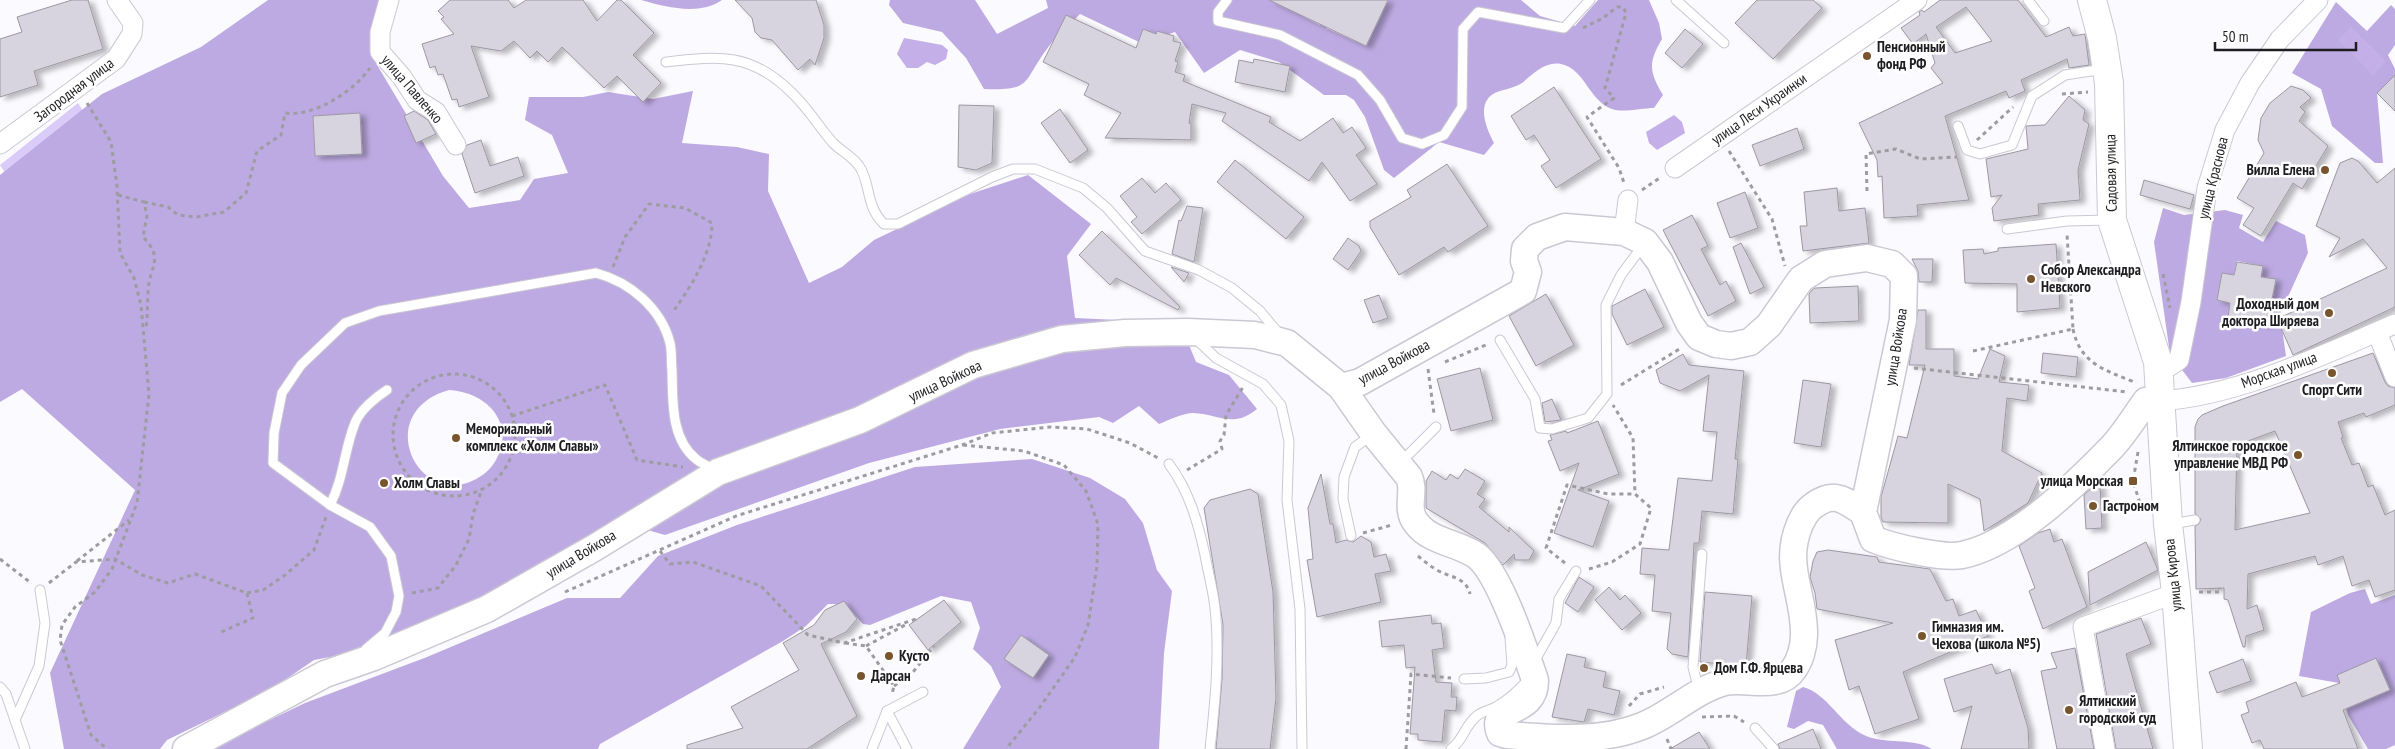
<svg xmlns="http://www.w3.org/2000/svg" width="2395" height="749" viewBox="0 0 2395 749" font-family="'PT Sans Narrow',sans-serif">
	<style>
		.green { fill: #dbcbf8 }
		.forest { fill: #beaae2; fill-rule: evenodd }
		.water { fill: #c4afe8 }
		.building { fill: #d7d3df; stroke: #9c98a3; fill-rule: evenodd; filter: url(#shadow) }
		.lines { fill: none; stroke-linecap: round; stroke-linejoin: round }
		.lane-casing { stroke: #cbc8d3; stroke-width: 11 }
		.street-casing { stroke: #cbc8d3; stroke-width: 21 }
		.secondary-casing { stroke: #cbc8d3; stroke-width: 29 }
		.primary-casing { stroke: #cbc8d3; stroke-width: 30 }
		.path { stroke: #9d9ca1; stroke-width: 3; stroke-dasharray: 4 4; stroke-linecap: butt }
		.lane { stroke: #fff; stroke-width: 9 }
		.street { stroke: #fff; stroke-width: 19 }
		.secondary { stroke: #fff; stroke-width: 26 }
		.primary { stroke: #fff; stroke-width: 28 }
		.poi-dot { fill: #78552d; stroke: #fff; stroke-width: 2 }
		.labels { text-anchor: middle; stroke-width: 5; stroke-linejoin: round; paint-order: stroke }
		.poi-label { font-size: 15px; font-weight: bold; fill: #1e1d21; stroke: #fff; text-anchor: start }
		.street-label { font-size: 15px; fill: #1e1d21; stroke: #fff }
	</style>
	<defs>
		<filter id="shadow"><feDropShadow dx="5.5" dy="3" stdDeviation="2.5" flood-color="#0004"/></filter>
	</defs>
	<rect width="100%" height="100%" fill="#fbfaff"/>
	<path class="green" d="M78,103l9,14 -76,65 -11,-17z"/>
	<g class="forest">
		<path d="M268,0h112l-10,53 73,123 26,32 51,-8 14,-21 34,-6 -16,-38 -27,-15 4,-23h54l25,-5 45,7 40,-8 -11,52 55,4 32,7 -1,37 41,92 33,-16 32,-27 96,-46 58,-19 63,49 -24,32 8,62 43,2 71,25 7,17 33,13 28,34c-25,20 -37,5 -64,4 -10,0 -24,7 -34,11l-20,-18 -26,17 -14,-6 -99,12 -131,34 -204,72 -42,-12 -164,86 -97,42 -48,9 -44,30 -103,50 -7,9h-96l-14,-76 85,-183 -113,-101 -22,13v-227l102,-81 99,-47zM360,113l-45,43 -2,-40zM449,390c38,2 67,33 47,70 -6,11 -17,19 -29,23 -54,17 -92,-72 -18,-93z"/>
		<path d="M641,0h81c-23,16 -56,7 -81,0z"/>
		<path d="M890,0h85l22,34 51,-26 -2,-8h225l49,25 13,-25h5l-12,28 40,18 22,-46h133l19,16 35,10 23,-26h51l10,23 3,16c-14,24 -13,32 1,56l-9,13c-12,0 -31,5 -42,1 -23,-8 -27,-40 -51,-45 -16,-3 -28,10 -39,19 -9,6 -20,6 -29,11 -17,11 -6,36 1,49l-10,12 -45,-13 -45,36 -10,-8 -19,-53 -11,-17 -8,-5h-22l-45,-33 -39,-12 -36,23 -29,-41 -34,11 -61,-29c-11,11 -24,22 -33,35 -25,33 -14,42 -63,40l-18,-31 -24,-26 -39,-9 -14,-18z"/>
		<path d="M2336,2l31,29 24,-26 4,4v36l-7,10 7,14v6l-18,18 6,70h-8l-43,-37 -11,-37 -29,-16z"/>
		<path d="M2163,208l21,7 41,-5 18,5 -4,13 24,14 13,-21 29,14 3,18 -28,61 6,42 -60,22 -34,5 -22,-29 -16,-112zM2237,261l26,5 -2,11 15,2 -9,45 -39,-7 2,-14 -13,-3 5,-27 12,2z"/>
		<path d="M1032,459l58,19 35,21 18,24 14,47 15,21 -8,62 -5,96h-196l38,-62 -10,-21 -18,-17 7,-21 -9,-26 -30,-6 -71,29 -7,-1 -18,-20h-17l-22,22 -23,15 -183,103 -2,5h-389l96,-46 122,-46 140,-59h53l38,-42 79,-31 178,-58z"/>
		<path d="M2365,589l6,15 24,-9v150l-9,4h-18l-20,-34 -9,-32 -40,-7 12,-64 39,-19z"/>
		<path d="M1803,687c25,7 37,37 61,48 21,10 48,2 68,14h-95l-14,-24 -15,-4 -14,8 -7,-2 9,-36z"/>
	</g>
	<g class="water">
		<path d="M2351,27l35,34 -13,14 -35,-35z"/>
		<path d="M904,38l38,7 6,5 -2,9 -11,6 -8,-3 -9,6h-11l-10,-14z"/>
		<path d="M1674,115l8,7 3,11 -28,17 -8,-7 -3,-11z"/>
	</g>
	<g class="building">
		<path d="M72,0h16l15,49 -69,22 4,14 -38,12v-58l22,-7 -5,-15z"/>
		<path d="M450,0h58l6,8 12,-8h57l14,21 20,-21h4l33,33 -21,22 28,28 -18,19 -26,-26 -13,12 -42,-41 -14,15 -11,-11 -7,7 -16,-17 -13,10 -30,-5 18,51 -30,10 -2,-8 -5,1 -9,-26 -5,1 -3,-9 -5,2 -8,-24 32,-10 -13,-15 3,-2 -6,-6z"/>
		<path d="M735,0h81l8,25v13l-9,27 -5,-6 -12,11 -26,-30 -11,-2 -6,-6 -3,-14z"/>
		<path d="M1269,0h119l-22,46z"/>
		<path d="M1757,0h56l9,8 -49,51 -38,-36z"/>
		<path d="M1940,0h78l28,37 23,-10 4,9 12,-2 4,31 -20,3 -2,-9 -46,21 4,11 -16,7 -3,-7 -61,25 24,84 -52,5 1,11 -34,2 -2,-42 -4,1 -1,-17 -18,-37 84,-40 -12,-15 4,-5 -9,-29 -13,10 -12,-16 19,-13 -1,-3 3,-2 2,2zM1966,7l26,34 -37,12 -19,-26z"/>
		<path d="M1066,15l70,33 7,-19 13,5 1,-3 17,5 -1,5 8,2 -6,18 3,1 -3,10 10,3 -2,6 88,36 -2,5 31,19 33,-23 10,15 9,-6 14,21 -10,7 21,29 -27,17 -28,-39 -13,19 -87,-60 4,-8 -34,-9 -3,19 2,1v16l-86,-2 16,-25 -37,-18 5,-11 -46,-22z"/>
		<path d="M1685,29l18,15 -21,24 -17,-15z"/>
		<path d="M1254,59l36,7 -5,26 -50,-10 4,-22 14,3z"/>
		<path d="M2395,75v36l-18,-18z"/>
		<path d="M2291,86l12,4 8,8 -11,9 5,5 -6,9 29,25 -26,43 -9,-6 -32,53 -18,-11 11,-17 -17,-10 27,-45 -6,-13 3,-22 9,-15z"/>
		<path d="M1554,87l47,72 -45,29 -15,-22 9,-6 -16,-25 -8,5 -15,-24z"/>
		<path d="M2069,96l16,14 -2,10 6,4 -11,46 2,30 -42,4 1,11 -45,6 -2,-13 10,-13 -11,2 -5,-38 42,-10 -2,-23 19,-1z"/>
		<path d="M959,105l35,1 -2,57 -16,7 -18,-3z"/>
		<path d="M1060,109l28,41 -18,13 -29,-40z"/>
		<path d="M414,111l14,9 8,14 -20,9 -12,-27z"/>
		<path d="M360,113l2,41 -47,2 -2,-40z"/>
		<path d="M1797,128l7,21 -44,17 -8,-21z"/>
		<path d="M481,140l9,26 28,-9 6,19 -49,17 -13,-39 5,-9z"/>
		<path d="M2352,158l6,3 19,22 18,-15v139l-102,48 -16,-36 110,-51 -24,-29 -34,18 11,-19 -24,-12 24,-63z"/>
		<path d="M1235,160l69,57 -18,22 -69,-57z"/>
		<path d="M1447,164l41,62 -40,26 -4,-5 -45,28 -29,-48v-6l41,-24 -4,-7z"/>
		<path d="M1142,178l13,15 11,-10 15,17 -39,34 -11,-12 6,-5 -17,-21z"/>
		<path d="M2144,180l50,15 -4,14 -50,-14z"/>
		<path d="M1837,188l2,23 26,-3 4,35 -66,8 -3,-25h7l-3,-34z"/>
		<path d="M1745,192l13,36 -28,10 -13,-35z"/>
		<path d="M1187,206l16,2 -9,54 -22,-8 7,-34 2,1z"/>
		<path d="M1692,215l16,31 -7,3 19,36 6,-4 10,20 -28,15 -45,-86z"/>
		<path d="M1102,231l78,76 -2,3 -62,-32 -6,7 -31,-30z"/>
		<path d="M1348,238l11,8 2,5 -13,19 -15,-11z"/>
		<path d="M1741,243l23,44 -14,7 -17,-47z"/>
		<path d="M2056,244l4,64 -43,4v-28l-52,-1 -2,-33 20,-1 1,5 14,-3v-3z"/>
		<path d="M1912,259h21l-1,23h-13l-1,-11z"/>
		<path d="M2237,262l26,4 -2,11 15,2 -9,45 -39,-7 2,-14 -13,-3 5,-27 12,2z"/>
		<path d="M1171,267l18,6 -5,9z"/>
		<path d="M1858,286l1,35 -49,2 -1,-29 3,-4 3,-2z"/>
		<path d="M1645,289l19,38 -37,18 -15,-31v-8z"/>
		<path d="M1546,294l28,51 -38,21 -27,-50z"/>
		<path d="M1379,295l9,23 -15,5 -9,-23z"/>
		<path d="M1918,310h8v39h28v27l24,3 12,-30 15,7 -6,26 30,3 -2,16 -20,-3 -5,53 40,22 -14,30 -44,28 -4,-32 -32,-15v39l-65,-1 -2,-5v-20l17,-61 9,2 18,-73h-16z"/>
		<path d="M2043,353l35,4 -2,20 -35,-4z"/>
		<path d="M2373,353l12,29 3,4 7,2v17l-29,12 -2,-4 -26,9 5,15 -2,1 11,27 7,-2 9,24 5,-2 12,30 10,-5v80l-20,7 -6,-17 -17,6 -9,-30 -25,9 -3,-9 -67,18 -1,35 10,-4 7,25 -18,6 -1,11h-2l-15,-47 -4,-1v-11l-28,1 -1,-63 4,-2 2,-5 -6,-5v-87l3,-8 4,-4 21,-9zM2275,431l35,82 -75,17 2,-85z"/>
		<path d="M1683,354l6,11 55,6 -9,88h3l-5,55 -31,-3 -3,32h-5l-6,114 -16,-3 -5,-5 4,-36 -19,-2 3,-36 -15,-1 2,-26 27,2 9,-72 34,3 5,-49 -14,-1 6,-56 -29,16 -20,-8 -4,-13z"/>
		<path d="M1480,368l13,52 -42,11 -14,-52z"/>
		<path d="M1803,380l28,4 -10,63 -27,-4z"/>
		<path d="M1552,399l9,21 -16,2 -3,-19z"/>
		<path d="M1598,421l21,53 -41,16 31,11 -16,46 -39,-14 25,-70 -19,8 -12,-30 4,-1 -2,-5 16,-4 1,2z"/>
		<path d="M1465,469l20,12 -8,13 8,5 -6,8 30,25v-5l25,24 -5,9h-14l-1,-6 -11,11 -18,-22 -59,-35v-27l6,-10 14,9 4,-6 8,5z"/>
		<path d="M1321,474l9,50h3l3,19 10,-3 7,2 8,-6 10,6 3,15 12,-3 5,17 -16,3 6,28 -64,15 -10,-57 6,-1 -5,-51z"/>
		<path d="M2096,484h4l2,44 -16,1 -2,-34z"/>
		<path d="M1250,489l8,5 15,98 3,106 -6,51h-54l6,-70 1,-54 -19,-117 6,-8z"/>
		<path d="M2050,529l4,13 8,-3 25,68 -44,22 -14,-38 6,-3 -16,-42 19,-13z"/>
		<path d="M2146,542l12,28 -68,35 -2,-33z"/>
		<path d="M1828,550l49,7 2,5 51,7 16,32 7,-2 6,17 17,-6 12,26 -85,36 16,47 -44,15 -16,-48 -10,4 -14,-50 58,-17 -76,-14 -2,-16 -5,-16 3,-16 4,-9z"/>
		<path d="M1579,577l15,10 -16,25 -13,-9z"/>
		<path d="M1609,587l11,13 5,-5 16,18 -19,17 -27,-30z"/>
		<path d="M1705,592l47,4 -6,70 -46,-4z"/>
		<path d="M944,600l17,22 -33,28 -19,-25z"/>
		<path d="M844,601l13,18 -11,13 -25,12 36,72 -50,33h-120v-4l56,-17 -12,-21 68,-37 -16,-27 31,-18 11,-15z"/>
		<path d="M1431,615l1,9 9,-1 3,25 -12,2 4,32 16,1 -1,14h6l-1,14 -11,-1 -3,32 -24,-2v-6h-8l5,-67 -9,1 -2,-23 -22,2 -3,-26z"/>
		<path d="M2141,618l10,26 -25,10 27,95h-37l-20,-115z"/>
		<path d="M1021,635l28,20 -16,23 -29,-19z"/>
		<path d="M2075,648l19,101h-37l-16,-78 16,-3 -6,-15z"/>
		<path d="M1567,654l19,4 -2,9 22,5 -3,15 17,4 -6,24 -26,-6 -4,13 -32,-5z"/>
		<path d="M2376,658l14,32 -47,20 15,39h-94l-4,-9 -8,3 -11,-28 8,-3 -3,-10 50,-20 6,15 38,-14 -3,-8z"/>
		<path d="M2243,659l8,22 -34,12 -8,-21z"/>
		<path d="M1992,664l4,10 14,-5 18,59 1,21h-68l11,-43 -18,6 -10,-33z"/>
		<path d="M1813,729l8,20h-41l-2,-5z"/>
		<path d="M1699,732l11,17h-40z"/>
	</g>
	<g class="lines">
		<defs>
			<g id="lane">
				<path d="M1227,0l-9,12v9l62,14 78,40 22,25 22,38 20,6 22,-9 18,-28 1,-78 15,-17 86,16 26,-28"/>
				<path d="M1676,0l48,43"/>
				<path d="M2028,0l16,21"/>
				<path d="M666,62c53,-6 85,-10 126,31 16,15 27,34 41,50 8,8 20,14 26,23 12,16 6,40 25,58h14l94,-47 21,-8h22l48,19 24,20 38,43 54,19 33,18 28,23 20,24"/>
				<path d="M1958,126l9,24 13,4 32,-9 20,-49 33,-21 39,-6"/>
				<path d="M2007,229l60,-8 42,-1"/>
				<path d="M1196,339l20,19 47,26 18,21 8,36 -2,59 13,109 2,140"/>
				<path d="M1500,340l35,59 5,29 12,1 36,-11 19,-24 -1,-89 15,-30 23,-31"/>
				<path d="M1401,462l35,-35"/>
				<path d="M1169,464c20,27 29,58 36,91 3,17 8,35 10,53 5,46 0,95 -5,141"/>
				<path d="M330,505c14,-27 14,-55 25,-82 5,-13 21,-26 32,-33"/>
				<path d="M2171,524l24,-4"/>
				<path d="M1351,536l-8,-37 1,-22 11,-30 17,-12"/>
				<path d="M366,649l19,-16 11,-21 3,-16 -8,-40 -21,-29 -40,-22 -57,-42 1,-30 8,-40 19,-28 44,-42 34,-12 217,-38c34,9 65,35 74,70 2,8 1,18 2,27 1,29 -2,68 24,89 6,5 13,8 20,11"/>
				<path d="M1534,662l22,-39 3,-24 17,-28"/>
				<path d="M1464,679l22,-1 23,-6 3,-7 -2,-27"/>
				<path d="M0,687l6,7 19,55"/>
				<path d="M1699,691l-6,-24 9,-113"/>
				<path d="M15,720l24,-54 6,-43 -5,-33"/>
				<path d="M1755,728l19,21"/>
				<path d="M872,749l15,-38"/>
				<path d="M907,749l-20,-38 36,-19"/>
				<path d="M1451,749c13,-9 14,-25 27,-34 5,-4 12,-5 18,-8 12,-7 22,-16 31,-26"/>
			</g>
			<g id="street">
				<path d="M389,0l-9,32v20l22,25 15,23 19,12 20,33"/>
				<path d="M0,144l116,-85 16,-25 1,-11 -16,-23"/>
				<path d="M1675,168l242,-168"/>
				<path d="M1624,232l4,-32"/>
				<path d="M2377,332l18,45"/>
				<path d="M2158,362l4,3 8,1 9,-6 12,-58 16,-114 18,-58 25,-47 30,-44 38,-39"/>
				<path d="M2159,401c79,-5 164,-46 236,-77"/>
				<path d="M2105,749l-22,-122 93,-34"/>
			</g>
			<g id="secondary">
				<path d="M1341,387l19,-5 163,-91 5,-19 -4,-11 1,-12 12,-12 28,-10 59,5 21,10 15,20 29,61 10,14 17,7 15,2 19,-4 19,-17 32,-46 24,-15 42,-6 25,6 12,12 -1,44 -40,192 10,27c19,8 70,20 89,16 53,-11 113,-70 150,-108 13,-14 23,-31 34,-46h13"/>
				<path d="M186,749l139,-75 49,-17 113,-48 107,-61 124,-76 142,-52 113,-55 89,-26 63,-6 63,-1 67,3 32,8 54,44 33,47 35,43c7,15 -5,32 8,47 14,18 42,19 60,32 23,18 48,95 58,124 1,37 -47,24 -35,53l7,2c44,3 93,8 135,-9 29,-11 52,-36 83,-44 20,-5 54,9 68,-12 7,-9 11,-23 11,-35 1,-41 -22,-70 -4,-111 4,-8 6,-13 13,-18 21,-16 31,-6 50,6"/>
			</g>
			<path id="primary" d="M2092,0l10,38 7,45 3,137 46,142 10,162 8,69 12,156"/>
		</defs>
		<use href="#lane" class="lane-casing"/>
		<use href="#street" class="street-casing"/>
		<use href="#secondary" class="secondary-casing"/>
		<use href="#primary" class="primary-casing"/>
		<g class="path">
			<path d="M1583,28l20,-10 14,-11h6l3,6 -21,75 9,10 -27,19 32,51 5,15"/>
			<path d="M2062,94l26,-2"/>
			<path d="M87,103l24,39 6,44 3,67 14,25 7,27 8,89 -12,109 -25,66 -17,23 -20,15 -13,18 -2,15 31,95 16,14"/>
			<path d="M1977,140l36,-33"/>
			<path d="M1729,151l43,68 13,47"/>
			<path d="M1642,190l19,-13"/>
			<path d="M1867,191l-1,-37 30,-5 24,10 37,-2"/>
			<path d="M118,195l26,7 3,14 -4,21c22,23 6,29 5,55 -1,12 0,23 -2,36"/>
			<path d="M144,202l24,5 10,8 18,2 28,-5 22,-19 11,-42 24,-16 4,-22c29,4 68,-21 85,-45"/>
			<path d="M613,267l12,-30 24,-33 36,4 27,15c0,32 -22,65 -40,90"/>
			<path d="M2163,274l7,34"/>
			<path d="M2073,329c7,34 31,41 61,53"/>
			<path d="M1973,351l100,-22 -6,-95"/>
			<path d="M1445,362l43,-18"/>
			<path d="M1914,368l213,24"/>
			<path d="M1428,369l6,45"/>
			<circle cx="454" cy="435" r="61"/>
			<path d="M1621,385l60,-37"/>
			<path d="M512,416l93,-31 32,75 46,7"/>
			<path d="M963,445l61,6 40,14 22,26 12,33 -1,42 -9,59 -13,32 -35,50 -34,42"/>
			<path d="M2138,452l-5,29 10,32"/>
			<path d="M1187,470l35,-21 -2,-8 4,-6 2,-20 17,-28"/>
			<path d="M1363,533l29,-8"/>
			<path d="M660,551l10,13 23,-2 68,24 47,49 36,8 72,-24"/>
			<path d="M1418,556c6,5 12,10 19,14 14,8 29,7 33,24"/>
			<path d="M0,559l31,24"/>
			<path d="M77,561l52,-41"/>
			<path d="M1565,563l-19,-15 21,-63 41,9h27"/>
			<path d="M1589,569l23,-7 28,-18 11,-36 -16,-14 -2,-56 -20,-33"/>
			<path d="M49,583l27,-21 39,-3 27,16 26,8 27,-9 52,19 6,25 -34,15"/>
			<path d="M565,592l171,-76 226,-71 30,-12 58,-6 37,2 43,14 28,15"/>
			<path d="M2199,592h21l-1,-4"/>
			<path d="M247,593l16,-3 22,-15 29,-25 12,-33"/>
			<path d="M412,593l26,-5 18,-23 13,-26 4,-25 9,-25"/>
			<path d="M845,643l21,3 28,40 -2,8"/>
			<path d="M866,646l41,-22"/>
			<path d="M894,686l19,-14 21,-26"/>
			<path d="M1629,706l11,-12 24,-7"/>
			<path d="M1702,717l32,-1 10,6"/>
			<path d="M1667,739l4,10"/>
			<path d="M1406,749l5,-75 40,4"/>
		</g>
		<use href="#lane" class="lane"/>
		<use href="#street" class="street"/>
		<use href="#secondary" class="secondary"/>
		<use href="#primary" class="primary"/>
	</g>
	<g class="poi-dot">
		<circle cx="1867" cy="56" r="5"/>
		<circle cx="2325" cy="170" r="5"/>
		<circle cx="2031" cy="279" r="5"/>
		<circle cx="2329" cy="313" r="5"/>
		<circle cx="2332" cy="373" r="5"/>
		<circle cx="456" cy="438" r="5"/>
		<circle cx="2298" cy="455" r="5"/>
		<rect x="2128" y="476" width="10" height="10" rx="2.5"/>
		<circle cx="384" cy="483" r="5"/>
		<circle cx="2093" cy="506" r="5"/>
		<circle cx="1922" cy="636" r="5"/>
		<circle cx="889" cy="656" r="5"/>
		<circle cx="1704" cy="668" r="5"/>
		<circle cx="861" cy="676" r="5"/>
		<circle cx="2069" cy="710" r="5"/>
	</g>
	<g class="labels">
		<g class="poi-label">
			<text x="1877" y="52">Пенсионный<tspan x="1877" dy="17">фонд РФ</tspan></text>
			<text x="2315" y="175" text-anchor="end">Вилла Елена</text>
			<text x="2041" y="275">Собор Александра<tspan x="2041" dy="17">Невского</tspan></text>
			<text x="2319" y="309" text-anchor="end">Доходный дом<tspan x="2319" dy="17">доктора Ширяева</tspan></text>
			<text x="2332" y="395" text-anchor="middle">Спорт Сити</text>
			<text x="466" y="434">Мемориальный<tspan x="466" dy="17">комплекс «Холм Славы»</tspan></text>
			<text x="2288" y="451" text-anchor="end">Ялтинское городское<tspan x="2288" dy="17">управление МВД РФ</tspan></text>
			<text x="2123" y="486" text-anchor="end">улица Морская</text>
			<text x="394" y="488">Холм Славы</text>
			<text x="2103" y="511">Гастроном</text>
			<text x="1932" y="632">Гимназия им.<tspan x="1932" dy="17">Чехова (школа №5)</tspan></text>
			<text x="899" y="661">Кусто</text>
			<text x="1714" y="673">Дом Г.Ф. Ярцева</text>
			<text x="871" y="681">Дарсан</text>
			<text x="2079" y="706">Ялтинский<tspan x="2079" dy="17">городской суд</tspan></text>
		</g>
		<g class="street-label">
			<text transform="translate(412 89) rotate(49)" y="5">улица Павленко</text>
			<text transform="translate(74 90) rotate(-37)" y="5">Загородная улица</text>
			<text transform="translate(1759 109) rotate(-35)" y="5">улица Леси Украинки</text>
			<text transform="translate(2111 173) rotate(-91)" y="5">Садовая улица</text>
			<text transform="translate(2213 178) rotate(-76)" y="5">улица Краснова</text>
			<text transform="translate(1896 347) rotate(-81)" y="5">улица Войкова</text>
			<text transform="translate(1394 362) rotate(-28)" y="5">улица Войкова</text>
			<text transform="translate(2279 370) rotate(-20)" y="5">Морская улица</text>
			<text transform="translate(945 381) rotate(-25)" y="5">улица Войкова</text>
			<text transform="translate(581 554) rotate(-31)" y="5">улица Войкова</text>
			<text transform="translate(2173 575) rotate(-96)" y="5">улица Кирова</text>
		</g>
	</g>
	<path d="M2215 42v8h141v-8" fill="none" stroke="#1e1d21" stroke-width="2.5"/>
	<text x="2222" y="42" font-size="15" fill="#1e1d21" stroke="#ffffff" stroke-width="4" paint-order="stroke">50 m</text>
</svg>
